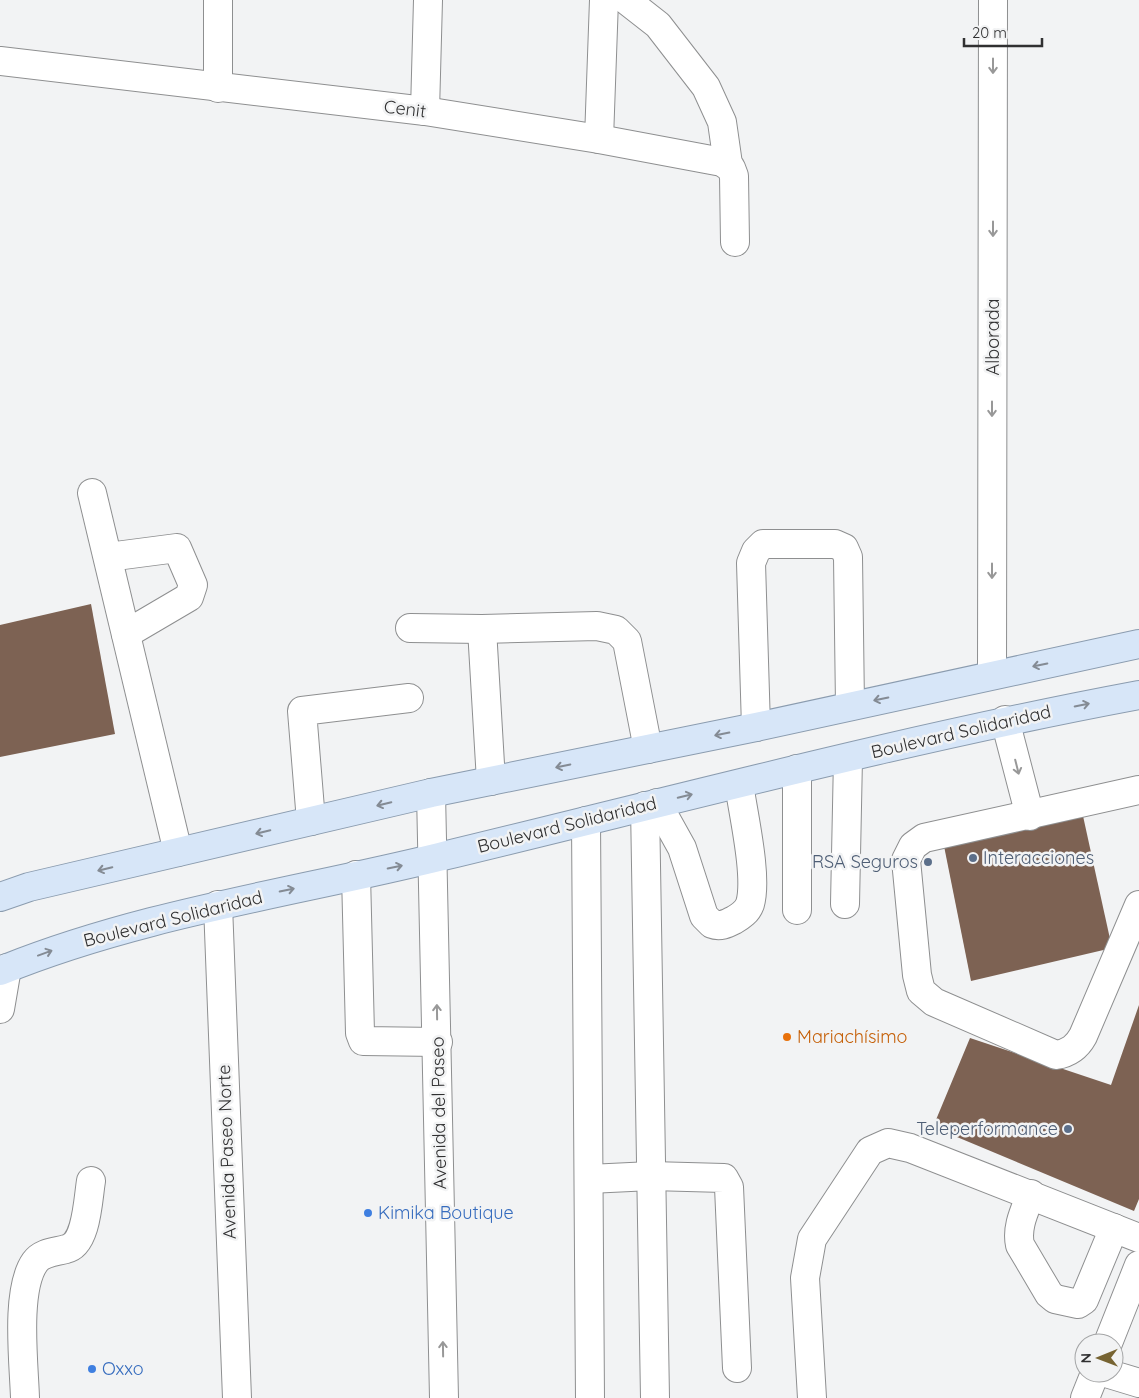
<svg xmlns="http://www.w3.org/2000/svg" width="1139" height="1398" viewBox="0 0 1139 1398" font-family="Quicksand,sans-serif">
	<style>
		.building { fill: #7d6253 }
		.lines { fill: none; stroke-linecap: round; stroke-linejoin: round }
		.minor-casing { stroke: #8e8f90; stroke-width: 30 }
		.major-casing { stroke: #8b9caf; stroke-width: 30 }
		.minor { stroke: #fff; stroke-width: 28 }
		.major { stroke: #d7e6f8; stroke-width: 28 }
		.oneway { stroke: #989898 }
		.oneway2 { stroke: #848b94 }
		.service-dot { fill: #5c6f8a; stroke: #f2f3f4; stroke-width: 2 }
		.food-dot { fill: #e8710a; stroke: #f2f3f4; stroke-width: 2 }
		.shop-dot { fill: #3f7fe0; stroke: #f2f3f4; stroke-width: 2 }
		.labels { text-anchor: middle; stroke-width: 5; stroke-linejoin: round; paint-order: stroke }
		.street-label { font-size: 18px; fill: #303031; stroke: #f2f3f4 }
		.service-label { font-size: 18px; fill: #4e5e75; stroke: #f2f3f4; text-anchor: end }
		.food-label { font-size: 18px; fill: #c56008; stroke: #f2f3f4; text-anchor: start }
		.shop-label { font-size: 18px; fill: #366cbe; stroke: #f2f3f4; text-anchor: start }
	</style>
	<rect width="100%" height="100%" fill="#f2f3f4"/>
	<g class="building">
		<path d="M91,604l24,130 -115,23v-132z"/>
		<path d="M1083,816l29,132 -141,33 -27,-135z"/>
		<path d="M1139,1005v194l-5,12 -201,-84 37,-89 141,47z"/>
	</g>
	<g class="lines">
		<defs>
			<g id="minor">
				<path d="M626,0l32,25 48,62 16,35 6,42"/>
				<path d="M0,61l425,50 174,28 123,23 9,6 3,8 1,66"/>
				<path d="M218,88v-88"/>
				<path d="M425,111l3,-111"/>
				<path d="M599,139l5,-139"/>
				<path d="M92,493l86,359"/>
				<path d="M108,557l69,-9 16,37 -4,12 -63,37"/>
				<path d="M410,628l72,1 115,-3 19,4 11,11 21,108"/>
				<path d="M482,629l9,152"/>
				<path d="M992,675l1,-675"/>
				<path d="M1005,720l25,96"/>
				<path d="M756,727l-5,-164 5,-12 7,-7h72l9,4 4,9 2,149"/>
				<path d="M1139,790l-215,48 -11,8 -7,14 11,115 4,16 13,11 122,53c13,-2 21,-8 27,-19l56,-131"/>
				<path d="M431,793l13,605"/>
				<path d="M657,803l25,45 22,68 8,8c8,3 14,0 22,-4 7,-4 13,-8 16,-16 8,-27 -7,-91 -11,-120"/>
				<path d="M645,806l10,592"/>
				<path d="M311,821l-9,-110 107,-13"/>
				<path d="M586,821l4,577"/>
				<path d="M356,875l4,158 3,8 75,1"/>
				<path d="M845,904l3,-146"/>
				<path d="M218,905l19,493"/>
				<path d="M797,910v-141"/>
				<path d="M0,1009l7,-41"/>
				<path d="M589,1179l62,-3 73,2 5,9 8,181"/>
				<path d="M1031,1194c-6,16 -15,33 -11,51l29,49 6,5 23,5 6,-4 30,-72"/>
				<path d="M1108,1343l31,-78"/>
				<path d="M1106,1373l33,10"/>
				<path d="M25,1398c-1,-34 -10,-108 10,-136 7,-10 21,-10 31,-13 21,-4 22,-51 25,-68"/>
				<path d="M812,1398l-7,-120 7,-39 58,-88 18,-8 22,5 229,90"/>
				<path d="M1085,1398l10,-25"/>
			</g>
			<g id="major">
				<path d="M0,897l29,-10 402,-94 325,-66 383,-83"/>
				<path d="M0,971c140,-57 292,-78 439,-114 233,-56 464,-118 700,-162"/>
			</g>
		</defs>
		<use href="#minor" class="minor-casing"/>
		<use href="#major" class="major-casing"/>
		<use href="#minor" class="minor"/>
		<use href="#major" class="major"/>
	</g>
	<defs><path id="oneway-shaft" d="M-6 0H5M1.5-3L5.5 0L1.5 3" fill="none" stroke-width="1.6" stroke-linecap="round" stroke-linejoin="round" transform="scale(1.25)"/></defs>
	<g class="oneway">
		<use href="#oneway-shaft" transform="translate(993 66) rotate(90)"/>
		<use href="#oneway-shaft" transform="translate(993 229) rotate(90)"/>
		<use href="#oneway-shaft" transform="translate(992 409) rotate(90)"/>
		<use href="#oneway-shaft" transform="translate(992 571) rotate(90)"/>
		<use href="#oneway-shaft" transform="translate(1017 767) rotate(76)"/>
		<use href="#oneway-shaft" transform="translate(437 1012) rotate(-91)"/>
		<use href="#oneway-shaft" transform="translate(443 1349) rotate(-91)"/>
	</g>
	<g class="oneway2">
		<use href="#oneway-shaft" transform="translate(1040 665) rotate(168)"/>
		<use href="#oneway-shaft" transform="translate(881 699) rotate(168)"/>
		<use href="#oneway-shaft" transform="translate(1082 705) rotate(-11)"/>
		<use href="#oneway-shaft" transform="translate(722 734) rotate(169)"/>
		<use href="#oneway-shaft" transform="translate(563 766) rotate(168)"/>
		<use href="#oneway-shaft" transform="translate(685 796) rotate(-14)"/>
		<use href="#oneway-shaft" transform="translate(384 804) rotate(167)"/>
		<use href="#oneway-shaft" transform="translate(263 832) rotate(167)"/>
		<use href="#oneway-shaft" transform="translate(395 867) rotate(-12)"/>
		<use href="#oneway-shaft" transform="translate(105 869) rotate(167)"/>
		<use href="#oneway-shaft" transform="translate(287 890) rotate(-12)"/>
		<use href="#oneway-shaft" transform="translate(45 953) rotate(-20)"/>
	</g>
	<g class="service-dot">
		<circle cx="973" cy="858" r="5"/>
		<circle cx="928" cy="862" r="5"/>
		<circle cx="1068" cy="1129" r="5"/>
	</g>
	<circle class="food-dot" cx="787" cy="1037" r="5"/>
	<g class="shop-dot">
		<circle cx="368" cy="1213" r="5"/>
		<circle cx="92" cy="1369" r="5"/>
	</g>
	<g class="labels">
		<g class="street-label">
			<text transform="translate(405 109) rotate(7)" y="6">Cenit</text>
			<text transform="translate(993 337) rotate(-90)" y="6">Alborada</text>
			<text transform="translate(961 732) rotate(-13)" y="6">Boulevard Solidaridad</text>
			<text transform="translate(567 825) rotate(-14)" y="6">Boulevard Solidaridad</text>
			<text transform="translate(173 919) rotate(-14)" y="6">Boulevard Solidaridad</text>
			<text transform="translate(439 1113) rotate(-91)" y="6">Avenida del Paseo</text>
			<text transform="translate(227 1152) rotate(-92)" y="6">Avenida Paseo Norte</text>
		</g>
		<g class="service-label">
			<text x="983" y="864" text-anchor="start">Interacciones</text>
			<text x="918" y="868">RSA Seguros</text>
			<text x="1058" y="1135">Teleperformance</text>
		</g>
		<g class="food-label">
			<text x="797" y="1043">Mariachísimo</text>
		</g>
		<g class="shop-label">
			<text x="378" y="1219">Kimika Boutique</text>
			<text x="102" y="1375">Oxxo</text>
		</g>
	</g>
	<g transform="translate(1099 1358) rotate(269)"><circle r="24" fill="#f2f3f4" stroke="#a4a5a6"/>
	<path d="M0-4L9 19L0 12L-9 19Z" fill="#776432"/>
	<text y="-8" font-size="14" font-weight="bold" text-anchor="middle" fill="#303031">N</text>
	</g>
	<path d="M964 38v8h78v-8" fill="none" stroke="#303031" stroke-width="2.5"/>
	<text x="972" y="38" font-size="15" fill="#303031" stroke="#f2f3f4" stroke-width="4" paint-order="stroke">20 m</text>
</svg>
